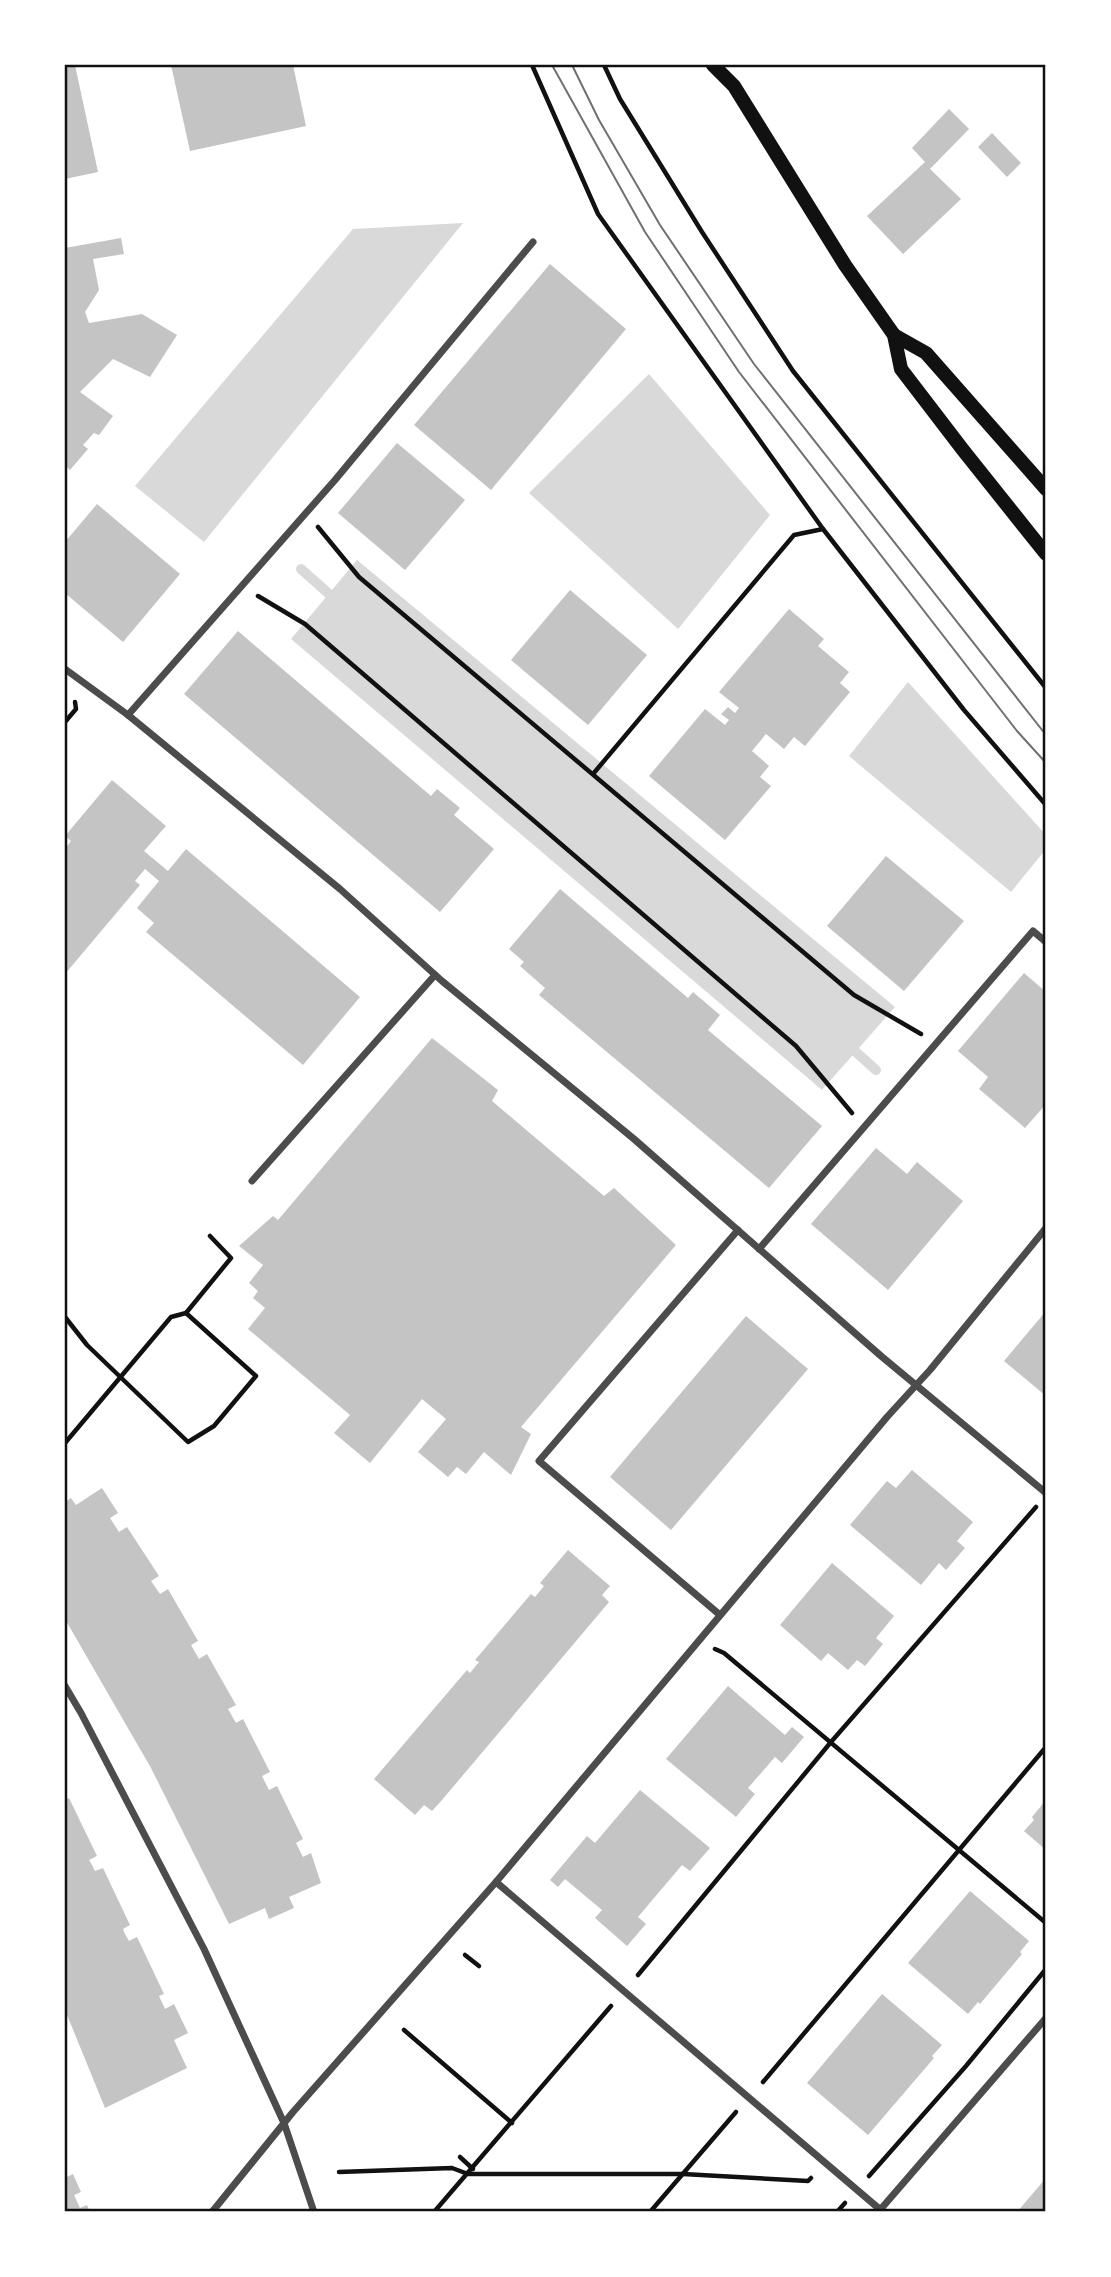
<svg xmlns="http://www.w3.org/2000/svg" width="1111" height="2277" viewBox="0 0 1111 2277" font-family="Helvetica,sans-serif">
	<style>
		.water { fill: #d9d9d9 }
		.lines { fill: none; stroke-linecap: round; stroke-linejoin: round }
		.stream { stroke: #d9d9d9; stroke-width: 10 }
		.building { fill: #c4c4c4 }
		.path { stroke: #111; stroke-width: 4.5 }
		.minor { stroke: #4c4c4c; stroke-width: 7 }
		.secondary { stroke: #111; stroke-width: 14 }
		.tram { stroke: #707070; stroke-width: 2 }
		.neatline { fill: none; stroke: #111; stroke-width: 2.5 }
	</style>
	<rect width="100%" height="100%" fill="#fff"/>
	<g class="water">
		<path d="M463,223l-259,319 -69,-56 218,-257z"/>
		<path d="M649,374l121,141 -92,114 -149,-136z"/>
		<path d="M357,560l538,447 -73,83 -531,-451z"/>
		<path d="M908,682l138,153v14l-35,43 -162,-136z"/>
	</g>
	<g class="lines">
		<g class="stream">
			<path d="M301,569l37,33"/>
			<path d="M847,1044l29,26"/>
		</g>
	</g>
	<g class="building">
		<path d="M65,65h10l23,107 -33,7z"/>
		<path d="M171,65h122l13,61 -116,25z"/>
		<path d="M949,109l20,20 -39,40 31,30 -58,55 -36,-38 58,-54 -13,-14z"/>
		<path d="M992,133l29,30 -14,14 -29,-30z"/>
		<path d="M121,238l3,16 -31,5 6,31 -14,22 4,11 53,-9 35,21 -27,42 -37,-18 -33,33 33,24 -14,19 -5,-2 -11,12 5,4 -18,21 -5,-5v-217z"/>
		<path d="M550,264l76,65 -135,161 -77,-65z"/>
		<path d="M397,443l68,57 -60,70 -67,-57z"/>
		<path d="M97,504l83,70 -57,68 -58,-49v-51z"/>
		<path d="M570,590l77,65 -59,70 -77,-65z"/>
		<path d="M789,609l35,30 -6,7 31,26 -9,11 10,9 -45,54 -11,-9 -10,12 -18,-15 -14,17 17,15 -9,11 11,9 -46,54 -76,-64 56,-67 20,16 4,-5 -8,-6 7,-7 7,6 4,-5 -20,-16z"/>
		<path d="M238,631l193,165 6,-7 23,19 -6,7 40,34 -54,63 -256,-218z"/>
		<path d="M112,780l54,46 -22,25 24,20 18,-22 174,148 -57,68 -157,-133 8,-9 -17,-15 22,-27 -14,-12 -10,12 5,4 -75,89v-125l6,-8 -6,-5z"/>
		<path d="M886,856l78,65 -60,70 -77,-65z"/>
		<path d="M560,889l128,109 5,-6 27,23 -12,15 114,96 -53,62 -230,-193 6,-7 -25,-22 4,-4 -15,-13z"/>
		<path d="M1024,973l22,19v112l-21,24 -46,-39 9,-12 -30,-26z"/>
		<path d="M432,1038l66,52 -6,11 112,95 10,-8 62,57 -155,182 10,7 -20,41 -27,-23 -18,22 -9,-7 -9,10 -30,-25 28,-33 -24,-20 -52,64 -36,-30 16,-18 -102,-86 17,-21 -12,-10 5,-7 -9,-8 14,-18 -24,-19 34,-30 5,4z"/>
		<path d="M876,1148l31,26 10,-12 46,39 -75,89 -77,-66z"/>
		<path d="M1046,1311v85l-42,-35z"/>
		<path d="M746,1316l62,53 -137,161 -61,-53z"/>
		<path d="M912,1470l61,52 -16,19 8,7 -19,22 -7,-7 -18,22 -71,-60 37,-44 9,7z"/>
		<path d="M102,1488l16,25 -8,5 9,14 8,-5 32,49 -8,5 9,13 8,-5 30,52 -7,4 8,14 8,-5 29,51 -8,4 8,14 7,-4 27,53 -8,4 7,14 8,-4 26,53 -7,4 7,14 8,-4 10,30 -32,14 5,11 -25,11 -4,-11 -36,16 -78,-156 -86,-149v-117l6,-4 5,7z"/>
		<path d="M568,1550l42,36 -8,9 7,7 -167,198 -10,11 -8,-6 -9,10 -41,-36 93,-109 3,3 9,-11 -4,-2 56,-66 4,3 9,-11 -4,-3z"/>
		<path d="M832,1563l62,53 -18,22 7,6 -18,22 -8,-6 -9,10 -20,-17 -7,8 -41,-36z"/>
		<path d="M728,1686l57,49 7,-8 12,10 -22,26 -7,-6 -27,31 7,6 -19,23 -70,-58z"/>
		<path d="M640,1790l70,58 -20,23 -8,-6 -44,52 8,7 -19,22 -32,-28 7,-8 -37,-31 -7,8 -8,-7 37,-44 8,7z"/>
		<path d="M69,1798l28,58 -8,4 3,5 3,6 8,-3 27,57 -7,4 2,5 4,7 8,-4 27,57 -5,2 6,13 9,-5 14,29 -14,7 13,28 -82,40 -40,-98v-210z"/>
		<path d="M1046,1800v50l-22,-19 10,-11 -2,-3z"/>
		<path d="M970,1891l59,50 -9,11 2,2 -42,50 -2,-2 -10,12 -60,-51z"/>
		<path d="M882,1994l60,51 -10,11 2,2 -66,77 -61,-52z"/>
		<path d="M73,2174l8,18 -7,3 6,13 7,-3 3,7h-25v-34z"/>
		<path d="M1046,2178v34h-29z"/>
	</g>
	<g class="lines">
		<g class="path">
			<path d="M532,65l66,149 225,315 141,181 82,95"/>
			<path d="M604,65l16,34 82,133 91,139 253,317"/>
			<path d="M318,527l41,50 495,418 67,39"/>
			<path d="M258,596l47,28 491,422 56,67"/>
			<path d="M65,722l11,-13 -1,-7"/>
			<path d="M593,774l201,-239 29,-6"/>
			<path d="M65,1317l22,28 101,97 26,-16 42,-50 -70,-63"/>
			<path d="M65,1443l106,-126 15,-4 45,-55 -21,-22"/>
			<path d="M715,1649l9,4 322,270"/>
			<path d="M465,1955l14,11"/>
			<path d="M638,1975l193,-233 205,-235"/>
			<path d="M404,2030l108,93"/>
			<path d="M763,2082l283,-335"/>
			<path d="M460,2157l13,12"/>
			<path d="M339,2172l113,-4 16,6h215l125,7 3,-3"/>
			<path d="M869,2176l97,-110 80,-97"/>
			<path d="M434,2212l177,-206"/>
			<path d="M650,2212l86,-100"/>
			<path d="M837,2212l8,-9"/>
		</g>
		<g class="minor">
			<path d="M65,669l63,46 212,174 102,92 192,158 247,217 165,137"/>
			<path d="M128,715l207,-235 198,-238"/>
			<path d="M252,1181l183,-206"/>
			<path d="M759,1249l274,-318 13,11"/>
			<path d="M720,1615l-181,-154 199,-231"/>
			<path d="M65,1686l16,27 123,236 80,174 30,89"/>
			<path d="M496,1882l387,330"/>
			<path d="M880,2210l166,-192"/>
			<path d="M212,2212l81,-100 203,-230 391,-465 43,-47 116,-142"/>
		</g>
		<g class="secondary">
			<path d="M713,65l21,21 111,179 49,70 7,34 62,81 83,104"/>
			<path d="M894,335l32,18 120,136"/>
		</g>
		<g class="tram">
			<path d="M552,65l93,167 94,140 278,359 29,32"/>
			<path d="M572,65l27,55 61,105 94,139 292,371"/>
		</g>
	</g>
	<rect width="1111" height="2277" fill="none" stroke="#ffffff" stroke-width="133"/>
	<rect x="66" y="66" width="978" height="2144" class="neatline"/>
</svg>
